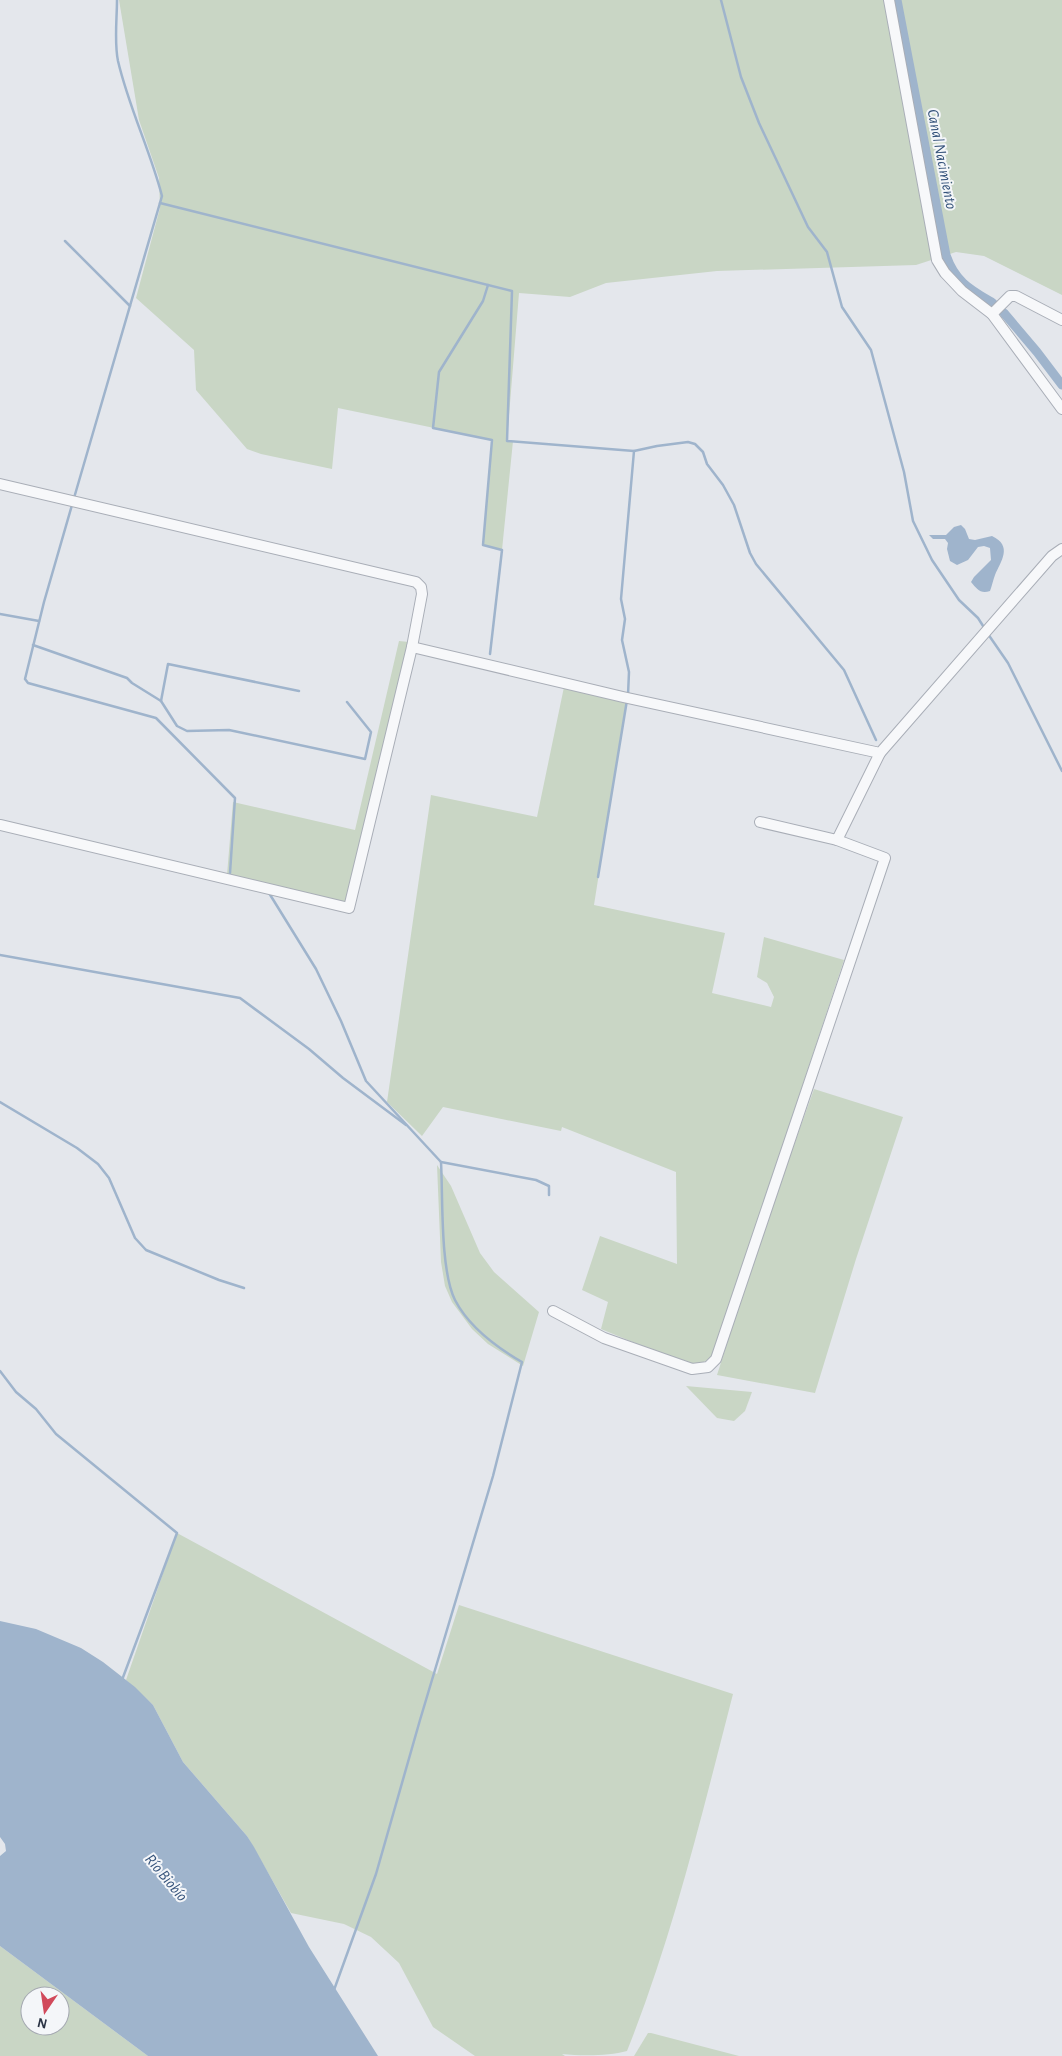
<svg xmlns="http://www.w3.org/2000/svg" width="1062" height="2056" viewBox="0 0 1062 2056" font-family="'Alegreya Sans',sans-serif">
	<style>
		.green { fill: #c9d6c5; fill-rule: evenodd }
		.water { fill: #9fb4cc }
		.lines { fill: none; stroke-linecap: round; stroke-linejoin: round }
		.stream { stroke: #9fb4cc; stroke-width: 2.5 }
		.canal { stroke: #9fb4cc; stroke-width: 9 }
		.street-casing { stroke: #a9aeb7; stroke-width: 12 }
		.street { stroke: #f7f8fa; stroke-width: 10 }
		.labels { text-anchor: middle; stroke-width: 4; stroke-linejoin: round; paint-order: stroke }
		.water-label { font-size: 16px; font-style: italic; fill: #34527a; stroke: #f4f6f9 }
	</style>
	<rect width="100%" height="100%" fill="#e4e7ec"/>
	<g class="green">
		<path d="M119,0h943v295l-78,-39 -28,-4 -40,13 -199,6 -111,12 -36,14 -51,-4 -12,147 6,1 -11,109 -19,-5 9,-105 -154,-32 -6,61 -71,-15 -14,-5 -51,-59 -2,-40 -58,-52 24,-90 -1,-30 -20,-58z"/>
		<path d="M399,641l10,1 -64,262 -118,-29 6,-73 122,28z"/>
		<path d="M564,687l62,15 -32,203 131,28 -13,60 59,14 3,-10 -7,-14 -10,-6 7,-40 80,23 -131,396 -12,8h-15l-85,-35 7,-27 -26,-12 18,-54 77,28 -1,-92 -114,-45 -1,4 -118,-24 -21,29 -35,-34 44,-307 106,22z"/>
		<path d="M814,1089l89,28 -47,142 -41,134 -98,-18 44,-138z"/>
		<path d="M437,1165l14,21 29,67 14,19 45,40 -16,54 -35,-22 -16,-15 -20,-27 -7,-16 -4,-24z"/>
		<path d="M686,1386l66,6 -7,19 -11,10 -17,-3z"/>
		<path d="M177,1533l260,141 22,-69 274,89c-31,120 -60,242 -106,357 -18,5 -45,5 -65,3l3,2h-90l-42,-29 -34,-64 -28,-26 -27,-13 -53,-11 -44,-77 -64,-74 -30,-57 -27,-25z"/>
		<path d="M0,1946l148,110h-148zM30,1996h30v30h-30z"/>
		<path d="M648,2033h3l88,23h-105z"/>
	</g>
	<g class="water">
		<path d="M961,525l4,4 4,10 6,1 17,-4c21,10 9,25 3,39 -2,5 -3,11 -5,16 -10,3 -13,-2 -19,-9l3,-5 17,-17 -1,-12 -6,-2 -6,1 -10,13 -11,5 -7,-4 -3,-12 1,-6 -3,-4h-12l-4,-4h17l8,-8z"/>
		<path d="M0,1621l36,8 45,19 22,14 32,25 18,18 30,57 64,74 7,11 55,100 69,109h-230l-148,-110v-90l6,-5 -1,-7 -5,-7z"/>
	</g>
	<g class="lines">
		<g class="stream">
			<path d="M721,0l20,77 18,46 49,104 19,25 15,55 29,43 33,122 9,49 19,39 27,40 19,18 7,11"/>
			<path d="M160,203l352,88 -5,150 127,10 -13,148 4,20 -3,21 7,32 -1,23"/>
			<path d="M65,241l65,65"/>
			<path d="M488,285l-5,16 -44,71 -6,56 59,12 -9,105 19,5 -12,104"/>
			<path d="M634,451l23,-5 31,-4 7,2 8,8 4,12 16,21 11,20 16,48 6,11 88,106 32,70"/>
			<path d="M74,498l88,-302c-12,-46 -33,-88 -44,-135 -4,-19 -1,-42 -1,-61"/>
			<path d="M72,505l-28,97 -19,77 3,4 128,35 79,80 -5,75"/>
			<path d="M0,614l39,7"/>
			<path d="M988,634l20,29 54,108"/>
			<path d="M33,645l94,33 5,5 29,18 16,25 10,5 42,-1 136,29 6,-27 -24,-30"/>
			<path d="M161,701l7,-37 131,27"/>
			<path d="M598,877l29,-177"/>
			<path d="M269,893l47,76 25,52 25,60 75,81c2,35 -1,108 14,138 14,27 41,47 67,62l-29,114 -73,244 -44,154 -42,116"/>
			<path d="M0,955l240,43 69,51 34,29 63,47"/>
			<path d="M0,1102l77,46 21,16 11,14 26,60 11,12 73,30 25,8"/>
			<path d="M441,1162l95,18 13,6v9"/>
			<path d="M0,1371l16,21 20,17 20,25 121,99 -55,147"/>
		</g>
		<g class="canal">
			<path d="M897,0l49,255c9,27 25,35 47,48"/>
			<path d="M1004,313l33,39 25,33"/>
		</g>
		<defs>
			<g id="street">
				<path d="M889,0l48,260 8,13 17,18 30,23 70,95"/>
				<path d="M992,314l18,-18h6l46,24"/>
				<path d="M0,484l416,98 5,5 1,7 -10,53"/>
				<path d="M760,822l77,18 43,-87"/>
				<path d="M1,825l348,83 63,-261 211,50 257,56 172,-197 10,-7"/>
				<path d="M553,1311l51,27 88,31 16,-2 8,-8 169,-501 -48,-18"/>
			</g>
		</defs>
		<use href="#street" class="street-casing"/>
		<use href="#street" class="street"/>
	</g>
	<g class="labels">
		<g class="water-label">
			<text transform="translate(943 159) rotate(79)" y="6">Canal Nacimiento</text>
			<text transform="translate(167 1877) rotate(50)" y="6">Río Biobío</text>
		</g>
	</g>
	<g transform="translate(45 2011) rotate(193)"><circle r="24" fill="#f4f6f9" stroke="#a4a8b1"/>
	<path d="M0-4L9 19L0 12L-9 19Z" fill="#d1495b"/>
	<text y="-8" font-size="14" font-weight="bold" text-anchor="middle" fill="#2b3445">N</text>
	</g>
</svg>
